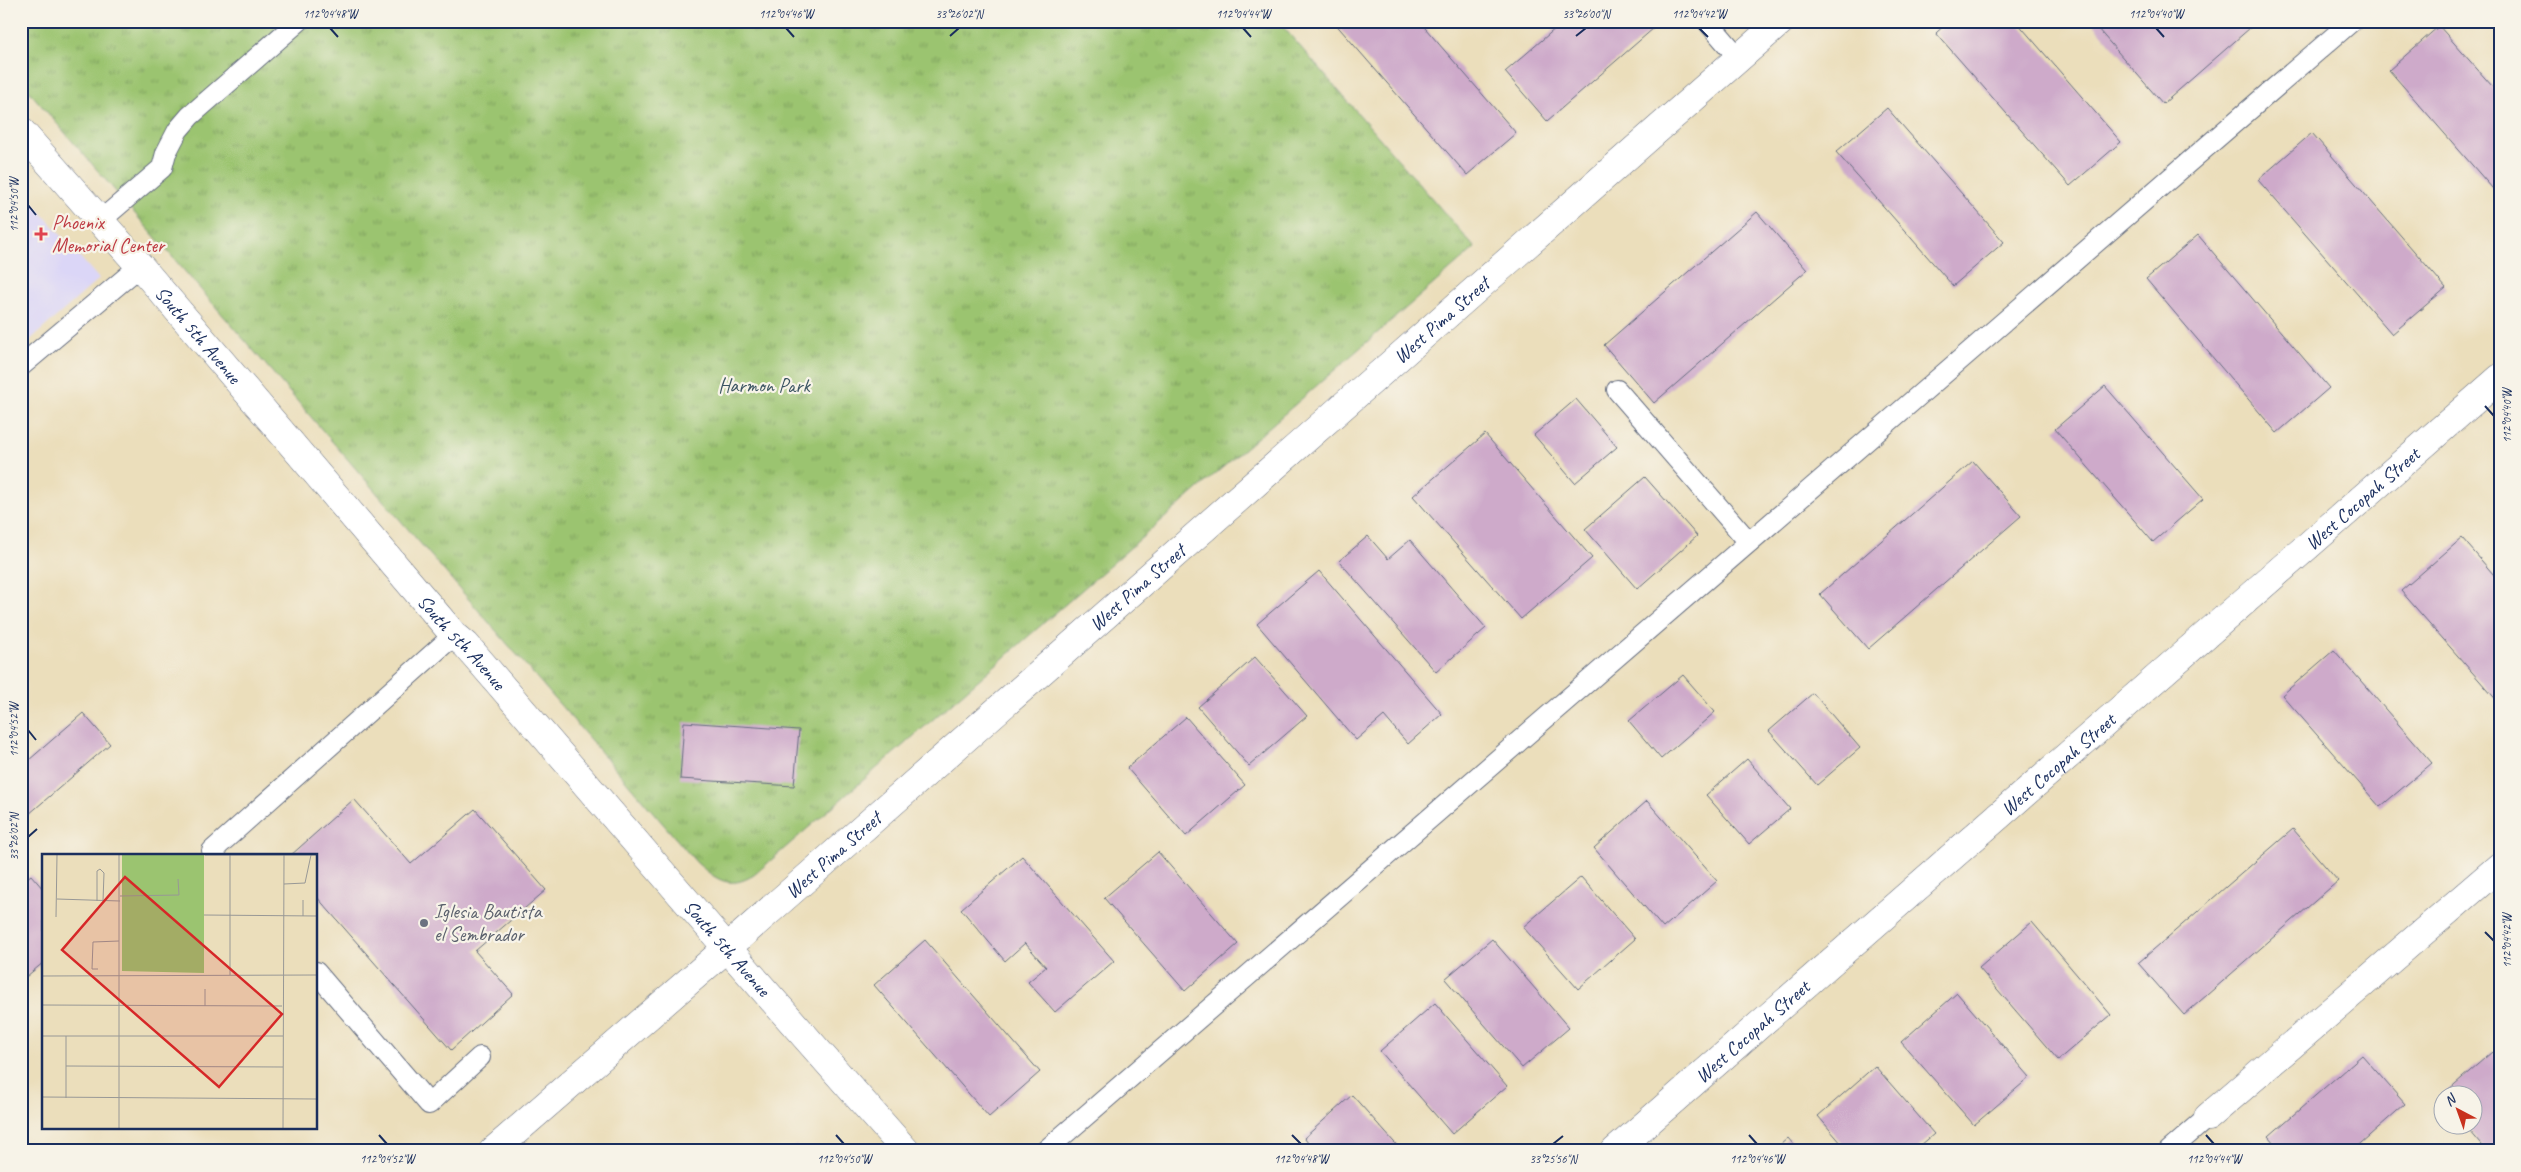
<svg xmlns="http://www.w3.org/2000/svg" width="2521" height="1172" viewBox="0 0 2521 1172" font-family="Caveat,sans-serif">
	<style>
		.built { fill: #dbd6f7 }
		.park { fill: url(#park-tufts); stroke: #5b7a67 }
		.building { fill: #ceaaca }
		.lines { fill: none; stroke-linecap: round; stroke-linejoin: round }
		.service-casing { stroke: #646c7f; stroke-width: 22 }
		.minor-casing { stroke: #646c7f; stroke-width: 29 }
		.service { stroke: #fff; stroke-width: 20 }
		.minor { stroke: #fff; stroke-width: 28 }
		.ticks { fill: none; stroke: #1b2f5e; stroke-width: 2 }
		.health-dot { fill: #e0444e; stroke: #f7f3e8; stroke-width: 2 }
		.worship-dot { fill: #6b7280; stroke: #f7f3e8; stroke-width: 2 }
		.labels { text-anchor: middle; stroke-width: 4.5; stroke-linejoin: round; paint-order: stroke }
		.health-label { font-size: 20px; fill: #be3a42; stroke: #f7f3e8; text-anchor: start }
		.street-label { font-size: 20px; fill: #1b2f5e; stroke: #f7f3e8 }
		.park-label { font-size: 20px; fill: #3b5462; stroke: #f7f3e8 }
		.worship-label { font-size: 20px; fill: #5b616d; stroke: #f7f3e8; text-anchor: start }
		.inset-road { fill: none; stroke: #989896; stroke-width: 1 }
		.view { fill: #d62828; fill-opacity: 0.15; stroke: #d62828; stroke-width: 2.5 }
		.inset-edge { fill: none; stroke: #1b2f5e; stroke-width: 2.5 }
		.neatline { fill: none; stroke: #1b2f5e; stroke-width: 2 }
		.ticks-label { font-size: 12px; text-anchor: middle; fill: #1b2f5e }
	</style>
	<defs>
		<pattern id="park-tufts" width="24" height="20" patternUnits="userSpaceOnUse" patternTransform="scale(1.25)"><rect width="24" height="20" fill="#9bc470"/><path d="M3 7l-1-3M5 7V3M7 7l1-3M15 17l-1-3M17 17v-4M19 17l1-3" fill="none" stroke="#7ea05f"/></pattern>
	</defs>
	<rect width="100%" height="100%" fill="#f7f3e8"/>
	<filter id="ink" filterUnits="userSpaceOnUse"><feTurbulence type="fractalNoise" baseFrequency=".02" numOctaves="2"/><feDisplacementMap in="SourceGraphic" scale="10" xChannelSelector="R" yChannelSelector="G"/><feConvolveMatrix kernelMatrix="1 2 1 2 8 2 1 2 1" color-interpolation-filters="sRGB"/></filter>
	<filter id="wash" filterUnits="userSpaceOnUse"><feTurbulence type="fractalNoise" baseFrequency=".0096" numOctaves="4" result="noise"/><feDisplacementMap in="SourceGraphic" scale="20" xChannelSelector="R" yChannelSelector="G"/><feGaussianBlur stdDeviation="1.12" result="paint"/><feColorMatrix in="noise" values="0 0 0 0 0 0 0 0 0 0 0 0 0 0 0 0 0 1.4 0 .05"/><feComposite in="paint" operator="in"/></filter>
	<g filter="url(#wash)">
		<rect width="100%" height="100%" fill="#ebdebb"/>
		<path class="built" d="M21,189l78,90 -78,69z"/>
		<path class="park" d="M21,21h1257l197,227 -721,627c-25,15 -37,5 -57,-12l-676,-781z"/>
		<g id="blocks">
			<g class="building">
				<path d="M1333,21h86l97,112 -49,42z"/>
				<path d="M1564,21h98l-115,100 -42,-49z"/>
				<path d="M1949,21h67l105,121 -51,44 -134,-153z"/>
				<path d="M2091,21h167l-95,83z"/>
				<path d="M2439,26l61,69v102l-111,-127z"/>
				<path d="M1887,108l117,134 -51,44 -117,-134z"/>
				<path d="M2312,133l134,155 -54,46 -134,-154z"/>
				<path d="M1757,212l50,58 -153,133 -50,-58z"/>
				<path d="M2198,235l131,153 -52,45 -131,-154z"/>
				<path d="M2105,386l98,113 -50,43 -98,-113z"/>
				<path d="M1576,399l41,48 -42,36 -41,-48z"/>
				<path d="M1485,434l107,124 -71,61 -108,-123z"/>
				<path d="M1973,461l48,55 -153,133 -48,-55z"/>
				<path d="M1645,477l52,59 -60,53 -52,-60z"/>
				<path d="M1368,536l20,23 22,-19 76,88 -50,44 -97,-111z"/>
				<path d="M2462,538l38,44v122l-99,-113z"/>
				<path d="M1319,571l123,143 -34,30 -24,-28 -28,24 -99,-116z"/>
				<path d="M2334,650l98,113 -52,44 -98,-112z"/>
				<path d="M1255,657l52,59 -58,50 -51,-59z"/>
				<path d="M1683,675l32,37 -54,47 -32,-38z"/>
				<path d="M1813,693l47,55 -43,37 -48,-54z"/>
				<path d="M83,713l27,31 -89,77v-54z"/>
				<path d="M1186,717l59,68 -59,51 -59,-68z"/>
				<path d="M684,722l115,8 -5,56 -114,-7z"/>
				<path d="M1747,759l43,50 -41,35 -43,-49z"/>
				<path d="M354,799l57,65 64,-55 71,81 -71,61 38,43 -62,56 -135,-154v-40h-26z"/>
				<path d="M1647,801l70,80 -54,47 -69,-80z"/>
				<path d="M2293,829l45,52 -154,134 -46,-52z"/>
				<path d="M1158,852l80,92 -53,47 -81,-93z"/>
				<path d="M1022,856l92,105 -59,51 -27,-30 18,-15 -21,-24 -20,18 -44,-52z"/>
				<path d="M31,875l13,15v72l-23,19v-98z"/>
				<path d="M1581,877l54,62 -57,50 -55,-62z"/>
				<path d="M2032,922l79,93 -53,45 -79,-92z"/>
				<path d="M1492,939l77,89 -47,40 -77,-89z"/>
				<path d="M925,940l115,132 -51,45 -115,-132z"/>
				<path d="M1957,993l73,84 -56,48 -73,-83z"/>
				<path d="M1435,1003l72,83 -55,48 -72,-83z"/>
				<path d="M2492,1052l8,9v90h-13l-23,-27h10v-30h-30v7l-4,-4z"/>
				<path d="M2362,1055l43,49 -53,47h-70l-13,-15z"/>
				<path d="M1875,1066l59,68 -20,17h-66l-30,-35z"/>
				<path d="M1352,1095l50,56h-87l-11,-13z"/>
				<path d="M1788,1138l11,13h-26z"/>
				<path d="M796,1145l5,6h-12z"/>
			</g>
		</g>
	</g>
	<g filter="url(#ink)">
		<use href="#blocks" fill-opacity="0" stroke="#646c7f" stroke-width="1"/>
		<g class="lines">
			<defs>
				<g id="service">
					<path d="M1707,21l31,36"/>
					<path d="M100,221l62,-53 4,-15 12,-23 12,-14 109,-95"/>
					<path d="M21,366l119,-100"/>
					<path d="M1617,390l132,152"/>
					<path d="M216,856l-4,-5 242,-216"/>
					<path d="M316,972l113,132 51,-47"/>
					<path d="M1045,1151l1307,-1130"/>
					<path d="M2169,1151l39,-34"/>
				</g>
				<g id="minor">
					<path id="s1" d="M21,131l119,135 314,369 12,10 261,303 179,203"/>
					<path d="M2208,1117l292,-251"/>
					<path id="s2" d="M493,1151l234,-203 1054,-927"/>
					<path id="s3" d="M1615,1151l885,-773"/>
				</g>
			</defs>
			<use href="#service" class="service-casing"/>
			<use href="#minor" class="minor-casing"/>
			<use href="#service" class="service"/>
			<use href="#minor" class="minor"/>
		</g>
	</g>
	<path class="ticks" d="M330,28l8,9M786,28l8,9M1243,28l8,9M1699,28l9,9M2156,28l8,9M950,36l9,-8M1576,36l10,-8M28,205l8,10M2485,406l9,10M28,730l8,10M28,837l9,-8M2485,932l9,9M379,1135l8,9M836,1135l8,9M1292,1135l9,9M1749,1135l8,9M2206,1135l8,9M1553,1144l10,-8"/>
	<path class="health-dot" d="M38.5 226.5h5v5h5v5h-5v5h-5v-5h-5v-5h5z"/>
	<circle class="worship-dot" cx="424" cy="923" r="5"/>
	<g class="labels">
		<g class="health-label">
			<text x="52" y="229">Phoenix<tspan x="52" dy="23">Memorial Center</tspan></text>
		</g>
		<g class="street-label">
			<text dy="7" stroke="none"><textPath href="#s2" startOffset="1261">West Pima Street</textPath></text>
			<text dy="7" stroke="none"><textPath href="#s1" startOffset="270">South 5th Avenue</textPath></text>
			<text dy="7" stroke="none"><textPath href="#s3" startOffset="992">West Cocopah Street</textPath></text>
			<text dy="7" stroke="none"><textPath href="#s2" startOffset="856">West Pima Street</textPath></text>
			<text dy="7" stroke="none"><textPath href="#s1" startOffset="675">South 5th Avenue</textPath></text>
			<text dy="7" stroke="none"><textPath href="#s3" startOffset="588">West Cocopah Street</textPath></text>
			<text dy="7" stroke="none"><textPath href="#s2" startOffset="451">West Pima Street</textPath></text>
			<text dy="7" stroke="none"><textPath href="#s1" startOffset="1080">South 5th Avenue</textPath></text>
			<text dy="7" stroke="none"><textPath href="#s3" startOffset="182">West Cocopah Street</textPath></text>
		</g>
		<g class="park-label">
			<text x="764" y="392">Harmon Park</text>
		</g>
		<g class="worship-label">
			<text x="434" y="918">Iglesia Bautista<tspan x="434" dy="23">el Sembrador</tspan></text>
		</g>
	</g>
	<g transform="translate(42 854)">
		<rect width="275" height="275" fill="#ebdebb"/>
		<path d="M80,1h82v118l-82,-2z" fill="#9bc470"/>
		<path class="inset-road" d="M163,1h112M188,1v120M242,30l21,-1 6,-28M78,42l59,-1 -1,-16M15,45l63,2M261,46v16M55,47v-30l3,-2 4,4 -1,28M162,61l113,1M14,63l1,-62M56,115h-6l1,-27 26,-1M0,122l275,-1M163,135v17M0,151l240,1M0,182h241M24,182v62M24,212l217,1M0,243l275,2M77,274v-273M241,274l1,-273"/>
		<path class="view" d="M83,23l157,137 -63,73 -157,-137z"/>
		<rect width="275" height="275" class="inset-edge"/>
	</g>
	<rect width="2521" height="1172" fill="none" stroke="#f7f3e8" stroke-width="55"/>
	<g transform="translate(2458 1110) rotate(319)"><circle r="24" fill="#f7f3e8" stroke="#9fa5b1"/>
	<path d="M0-4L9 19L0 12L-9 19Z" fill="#c8321e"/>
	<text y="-8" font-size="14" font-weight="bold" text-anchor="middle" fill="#1b2f5e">N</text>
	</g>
	<rect x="28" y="28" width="2466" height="1116" class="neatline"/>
	<g class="ticks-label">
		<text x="330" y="18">112°04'48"W</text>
		<text x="786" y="18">112°04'46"W</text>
		<text x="959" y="18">33°26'02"N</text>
		<text x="1243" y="18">112°04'44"W</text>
		<text x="1586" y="18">33°26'00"N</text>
		<text x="1699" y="18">112°04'42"W</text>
		<text x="2156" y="18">112°04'40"W</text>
		<text transform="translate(14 205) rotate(-90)" y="4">112°04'50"W</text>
		<text transform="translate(2507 416) rotate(-90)" y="4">112°04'40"W</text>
		<text transform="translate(14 730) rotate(-90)" y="4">112°04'52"W</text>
		<text transform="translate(14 837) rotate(-90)" y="4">33°26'02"N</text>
		<text transform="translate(2507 941) rotate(-90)" y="4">112°04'42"W</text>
		<text x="387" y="1163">112°04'52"W</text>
		<text x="844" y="1163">112°04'50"W</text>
		<text x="1301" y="1163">112°04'48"W</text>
		<text x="1553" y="1163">33°25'56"N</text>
		<text x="1757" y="1163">112°04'46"W</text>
		<text x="2214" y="1163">112°04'44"W</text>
	</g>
</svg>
